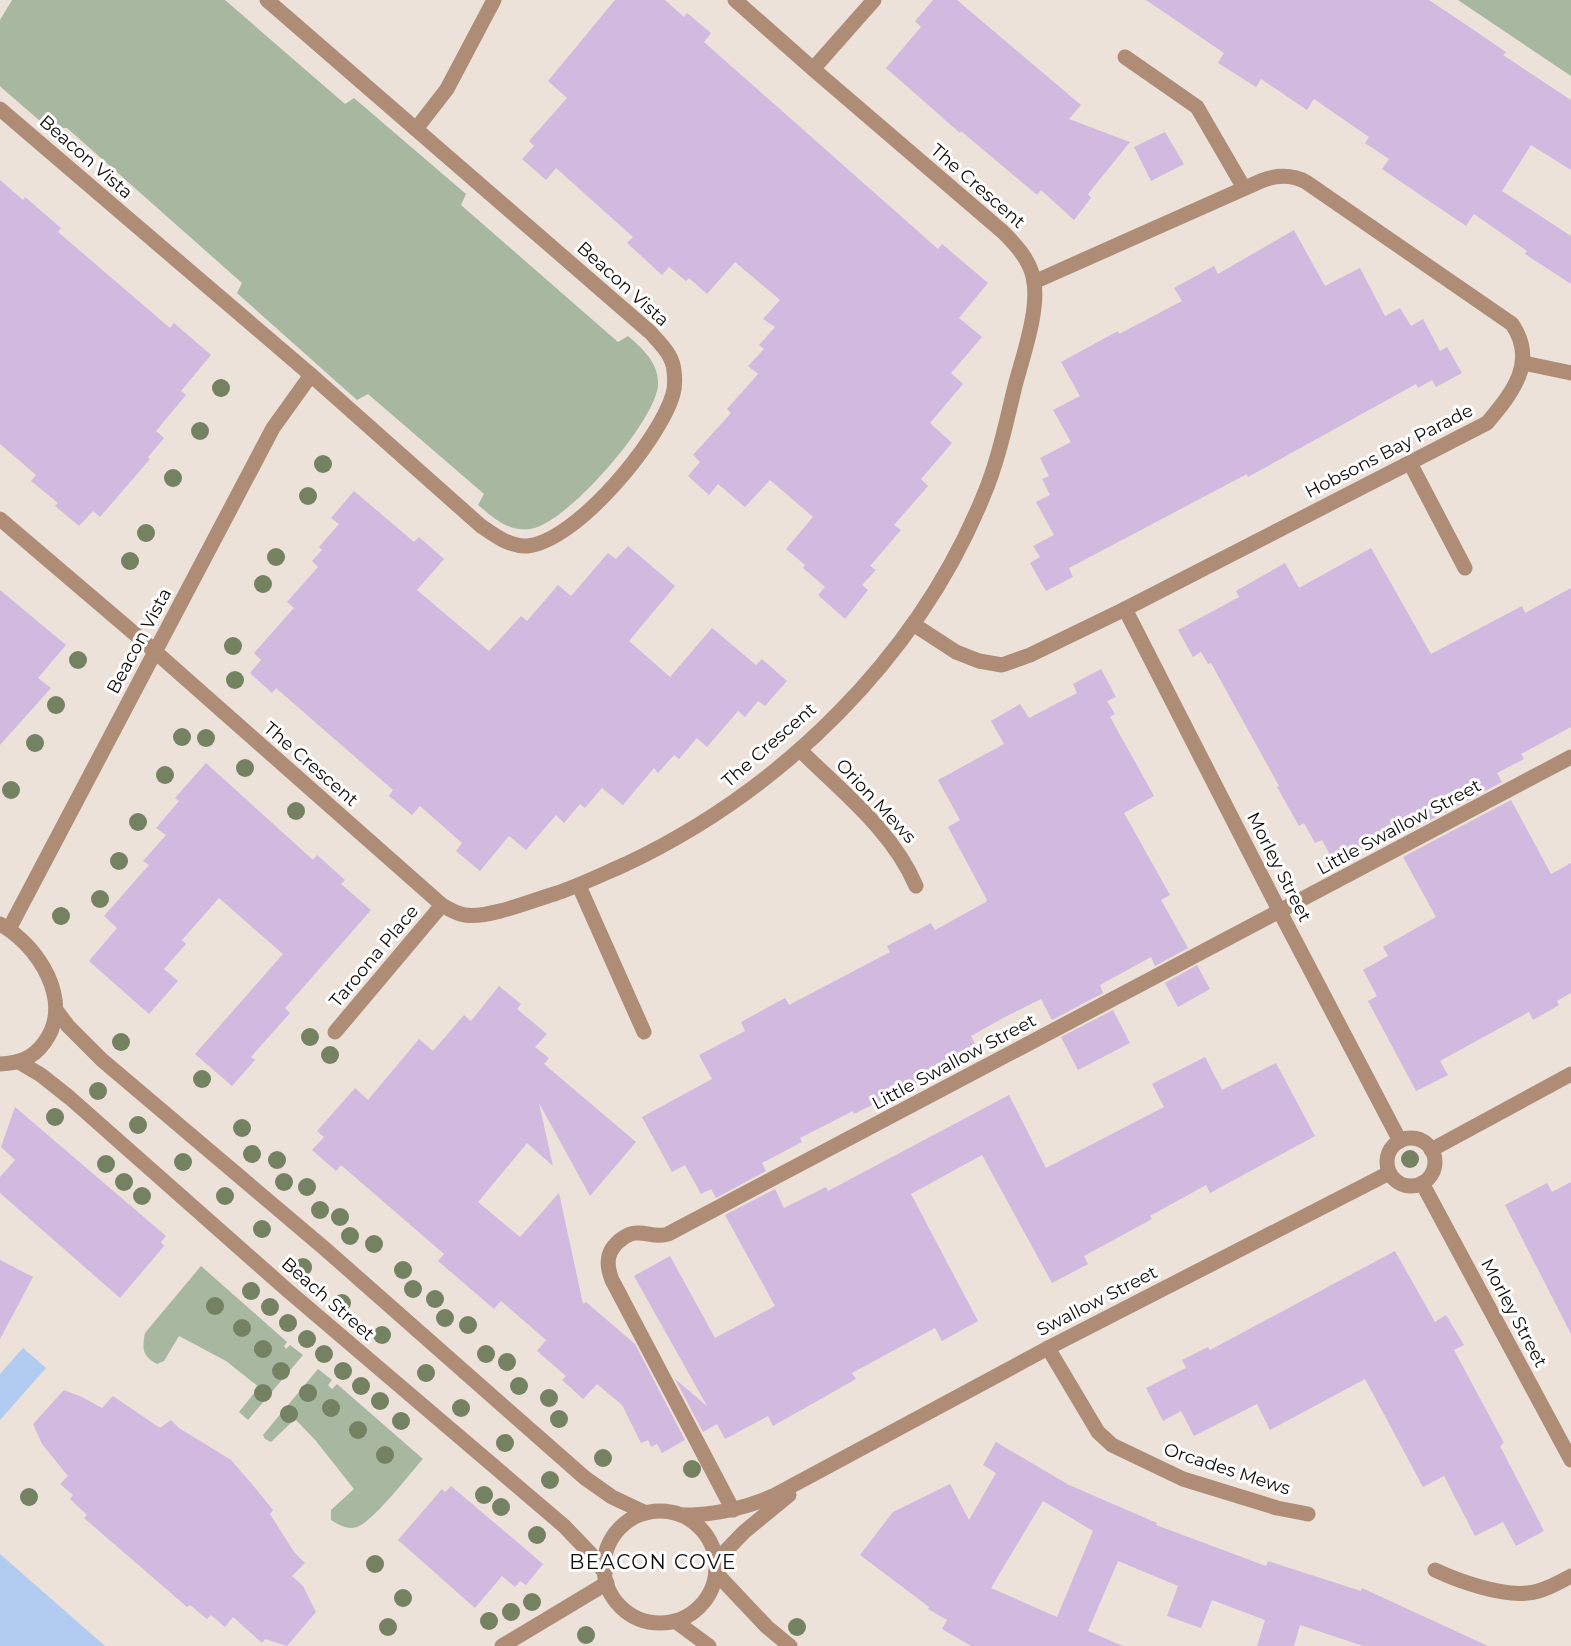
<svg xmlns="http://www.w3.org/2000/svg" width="1571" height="1646" viewBox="0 0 1571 1646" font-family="Montserrat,sans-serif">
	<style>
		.green { fill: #a7b7a0 }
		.water { fill: #b2cbf0 }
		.building { fill: #d1b9e0; fill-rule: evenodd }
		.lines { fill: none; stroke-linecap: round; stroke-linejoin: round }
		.minor { stroke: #af8c75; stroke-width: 15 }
		.tree { fill: #748262 }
		.labels { text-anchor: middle; stroke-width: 6; stroke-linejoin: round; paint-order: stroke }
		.street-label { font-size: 18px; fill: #0e0b09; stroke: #fff }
		.neighbourhood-label { font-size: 20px; letter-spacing: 1.5px; fill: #0e0b09; stroke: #fff }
	</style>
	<rect width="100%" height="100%" fill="#ece2da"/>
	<g class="green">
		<path d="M12,0h213l120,104 9,-6 112,96 -5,11 157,137 10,-6c15,13 31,27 30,49 -2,36 -92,140 -128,144 -22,3 -36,-11 -52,-24l6,-11 -116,-100 -11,6 -120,-107 5,-10 -175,-155h-4l-8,6 -53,-46 -2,-2v-66z"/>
		<path d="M1458,0h113v76z"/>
		<path d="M201,1266l86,76 -3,4 2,3 4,-4 13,10 -55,65 -9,-8 20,-25 -33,-26 -47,-25 -15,25 -7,3c-15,-8 -15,-15 -12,-31z"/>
		<path d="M318,1369l14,11 -4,5 4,4 5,-5 86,75c-13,14 -49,62 -66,68 -10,3 -18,-2 -26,-7v-10l23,-21 -38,-48 -21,-22 -24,23 -6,-3 -2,-4z"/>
	</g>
	<g class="water">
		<path d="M23,1348l23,20 -46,52v-46z"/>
		<path d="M0,1554l105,92h-105z"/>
	</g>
	<g class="building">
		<path d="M615,0h50l19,17 3,-4 24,20 -7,9 234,207 4,-5 46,39 -29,35 23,19 -31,36 12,11 -33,39 22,20 -31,36 7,7 -34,39 7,5 -31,36 6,4 -14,15 6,5 -23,29 -27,-24 7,-8 -22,-19 2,-3 -19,-16 27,-32 -43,-37 -25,27 -27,-23 -9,11 -21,-19 12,-14 -7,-7 38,-42 -4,-4 31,-35 -10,-8 16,-17 -5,-4 16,-18 -12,-8 17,-19 -45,-38 -28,32 -18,-16 -3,3 -17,-14 -7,8 -35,-32 6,-6 -77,-69 -10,12 -24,-21 12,-13 -5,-5 38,-43 -19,-17z"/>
		<path d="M933,0h24l124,105 -12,14 61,23 -42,52 3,4 -17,22 -33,-30 -4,5 -76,-64 -1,2 -74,-65 35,-41 -6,-6z"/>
		<path d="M1146,0h283l39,26 38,26 -3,3 68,45v70l-40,-25 -29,46 69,45v48l-46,-30 2,-3 -53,-37 -8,12 -84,-57 7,-10 -24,-16 4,-6 -55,-38 -7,11 -46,-31 -5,8 -38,-24 6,-10z"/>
		<path d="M1165,132l19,32 -33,17 -17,-34z"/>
		<path d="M0,180l23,20 2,-3 36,31 -3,4 112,96 4,-5 37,32 -30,36 5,4 -30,36 8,7 -16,19 2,2 -50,58 -7,-6 -14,15 -24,-20 3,-3 -27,-22 5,-6 -36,-31z"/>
		<path d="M1294,230l31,56 35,-18 25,48 15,-8 11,18 12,-7 17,32 7,-4 15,26 -26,14 -4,-7 -14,8 -2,-4 -168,93 -1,-3 -178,94 4,9 -27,14 -16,-28 10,-6 -7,-11 21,-11 -18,-33 14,-7 -8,-16 7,-3 -9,-18 31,-16 -18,-32 27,-14 -19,-34 57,-31 1,3 63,-33 -8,-13 40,-22 4,8z"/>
		<path d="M354,491l60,51 5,-5 25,22 -27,31 72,61 32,-35 6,5 31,-36 13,11 37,-43 8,6 12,-13 47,40 -46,55 41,36 42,-49 44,37 6,-6 25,22 -22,25 -7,-5 -13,16 -7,-6 -31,36 -10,-9 -18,21 -5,-4 -16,18 -4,-5 -31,37 -21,-17 -17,20 -5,-4 -16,19 -8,-8 -30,35 -17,-14 -29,35 -24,-20 6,-8 -42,-37 -8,9 -23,-19 4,-6 -117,-102 -4,5 -22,-20 11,-13 -7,-7 40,-45 -7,-6 31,-35 -6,-6 10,-11 -3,-3 20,-23 -8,-6z"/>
		<path d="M1371,548l60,106 91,-48 3,7 46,-25v139l-50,27 3,5 -27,14 5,9 -108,57 -4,-7 -56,30 -12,-22 -7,3 -11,-20 -5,3 -22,-39 2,-1 -68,-123 -3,1 -7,-12 -8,5 -15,-27 61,-33 -3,-6 49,-28 14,25z"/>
		<path d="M0,590l66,55 -28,33 13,10 -51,57z"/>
		<path d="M1101,669l15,28 -9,4 8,13 -5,3 44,79 -30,17 46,82 -9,5 27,48 -33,18 -4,-9 -51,28 3,8 -51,27 -11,-21 -38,19 -32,18 4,8 -47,25 3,6 -77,39 -1,-3 -53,27 2,4 -40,21 4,8 -50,27 -5,-9 -10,5 -16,-29 -13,7 -30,-55 70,-38 -13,-24 46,-24 -4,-9 44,-24 4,7 101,-53 -3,-6 44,-23 4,7 51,-28 1,-2 -39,-73 12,-7 -22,-40 66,-36 -13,-23 29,-17 9,14 48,-25 -4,-9z"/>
		<path d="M206,763l107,97 4,-5 28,25 -4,4 30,26 -86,98 5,5 -39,44 4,3 -23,26 -37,-32 88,-100 -64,-56 -37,42 4,4 -22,25 14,12 -29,33 -60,-53 28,-33 -13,-12 45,-51 -6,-4 23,-26 -10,-7 23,-27 -4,-3z"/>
		<path d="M1511,800l40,74 20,-11v130l-14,8 2,4 -26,15 -4,-8 -89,49 8,14 -32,16 -48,-90 9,-5 -14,-26 25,-14 -5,-9 53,-30 -33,-60z"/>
		<path d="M1197,965l13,24 -32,18 -13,-24z"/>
		<path d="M499,986l22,18 -4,5 30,25 -12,13 14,11 -5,6 92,78 -46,54 -51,-93 14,63 -26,-23 -49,59 42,35 39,-44 24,111 3,-2 49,42 50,96 -23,13 -5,-9 -6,3 -3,-7 -7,3 -19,-38 -25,-21 -14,15 -21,-19 4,-4 -29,-25 9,-11 -45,-39 -7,8 -56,-48 6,-7 -103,-89 -5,6 -24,-21 12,-13 -7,-6 38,-43 13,12 51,-61 14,12 31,-36 7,6z"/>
		<path d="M1113,1010l17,33 -52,27 -17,-33z"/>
		<path d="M1205,1057l17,33 54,-27 39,73 -105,57 -4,-8 -56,31 2,3 -68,37 4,8 -36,19 -70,-128 -71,39 67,127 -36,20 -7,-13 -83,45 4,6 -83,47 -5,-10 -43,23 -8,-15 -14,8 -28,-53 32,27 -73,-130 36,-20 45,82 60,-32 -50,-91 50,-26 9,19 42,-21 2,4 181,-96 37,73 118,-61 -12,-23z"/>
		<path d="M15,1107l151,129 -5,6 3,4 -44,52 -120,-105v-16l15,-17 -14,-13z"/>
		<path d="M1571,1182v152l-66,-129 42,-22 5,9z"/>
		<path d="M1395,1251l40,71 11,-7 18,30 -10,5 50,93 -4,3 44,85 -28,15 -13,-24 -28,14 -31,-60 -21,11 -58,-108 -95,51 -13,-26 -63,32 -13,-25 -18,10 -17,-33 40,-20 -4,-8 26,-13 2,3z"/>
		<path d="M0,1260l33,17 -33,62z"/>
		<path d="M64,1390l18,7 20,11 11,-12 47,32 11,-8 8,8 52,32 21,24 21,26 -3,4 24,38 11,11 -13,13 11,10 13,26 -29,34 -22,-7 -3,4 -29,-26 -8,10 -14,-12 -4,4 -17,-14 -3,2 -103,-89 3,-3 -17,-16 3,-4 -13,-11 8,-8 -26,-32 -9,-20z"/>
		<path d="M996,1442l73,43 88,38 -1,2 110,41 2,-5 93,30 1,-3 126,58h-125l-63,-21 -6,21h-37l8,-26 -53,-20 -11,28 -34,-12 11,-30 -60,-25 -30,70 35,15h-152l-29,-17 5,-9 -19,-11 1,-2 -69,-52 33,-43 57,-28 19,36 27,-47 -13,-8zM1043,1501l50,30 -36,86 -66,-29z"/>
		<path d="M451,1486l92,78 -17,21 -6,-4 -5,6 -13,-11 -27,32 -77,-68 44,-51 3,3z"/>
	</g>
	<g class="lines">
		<g class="minor">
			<path d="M1125,57l72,50 47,81"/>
			<path d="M813,69l61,-69"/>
			<path d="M0,109l311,266 170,151c13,9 29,21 46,20 49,-4 133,-106 146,-152 2,-7 2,-15 1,-23 -1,-16 -13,-26 -23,-38l-384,-333"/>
			<path d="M416,129l31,-40 47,-89"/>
			<path d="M1524,363l47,10"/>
			<path d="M1410,463l55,105"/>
			<path d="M0,519l142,121 300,265c7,4 15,9 23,10 22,4 69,-15 92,-22 24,-8 46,-19 69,-29 156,-74 291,-206 357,-367 15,-35 23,-74 32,-111 8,-31 27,-82 17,-113 -5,-16 -17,-29 -29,-41l-190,-163 -78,-69"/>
			<path d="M1125,609l155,303 120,229"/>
			<path d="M913,624l43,28 23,9 23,4 28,-10 95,-46 362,-186c25,-30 51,-61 25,-99l-206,-142c-14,-8 -31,-7 -45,-1l-227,101"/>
			<path d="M800,750c41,41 93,81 116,136"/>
			<path d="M579,886l65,146"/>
			<path d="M0,924c38,21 75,78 44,119 -12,16 -25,20 -44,21"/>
			<path d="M9,929l264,-501 38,-53"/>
			<path d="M56,1010l12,16 34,34 222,188 261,230 27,19 34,16"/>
			<path d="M335,1032l107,-127"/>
			<path d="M19,1062l22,13 29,23 216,191 278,237 26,27 15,20"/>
			<circle cx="1411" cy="1162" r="24"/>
			<path d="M1431,1150l140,-76"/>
			<path d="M1422,1183l149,277"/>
			<path d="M1048,1348l50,84 14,13 71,34 94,29 31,6"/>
			<path d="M733,1510l-121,-230c-7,-17 -5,-31 11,-42 3,-2 8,-5 13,-5 11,-1 20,5 32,1l903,-477"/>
			<circle cx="660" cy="1567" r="56"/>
			<path d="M681,1515c32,0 62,-6 92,-19l275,-148 341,-175"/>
			<path d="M716,1561l28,-29 45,-37"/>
			<path d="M1435,1570c23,11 66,26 92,23 15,-1 31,-10 44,-17"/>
			<path d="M716,1573l51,54 23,19"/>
			<path d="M675,1621l34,25"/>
			<path d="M502,1646l105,-63"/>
		</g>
	</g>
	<g class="tree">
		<circle cx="221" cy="388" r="9"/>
		<circle cx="200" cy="431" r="9"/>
		<circle cx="323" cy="464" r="9"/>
		<circle cx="173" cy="478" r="9"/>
		<circle cx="308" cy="496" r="9"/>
		<circle cx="146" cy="533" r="9"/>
		<circle cx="276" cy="557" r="9"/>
		<circle cx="130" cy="561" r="9"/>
		<circle cx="263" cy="584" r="9"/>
		<circle cx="233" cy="646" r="9"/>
		<circle cx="78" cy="660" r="9"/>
		<circle cx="235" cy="680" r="9"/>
		<circle cx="56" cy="705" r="9"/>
		<circle cx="182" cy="737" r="9"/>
		<circle cx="206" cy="738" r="9"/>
		<circle cx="35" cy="743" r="9"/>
		<circle cx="245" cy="768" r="9"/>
		<circle cx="165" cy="775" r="9"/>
		<circle cx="11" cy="790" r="9"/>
		<circle cx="296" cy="811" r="9"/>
		<circle cx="138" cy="822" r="9"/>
		<circle cx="119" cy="861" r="9"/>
		<circle cx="100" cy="899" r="9"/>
		<circle cx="61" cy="916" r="9"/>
		<circle cx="310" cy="1037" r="9"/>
		<circle cx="121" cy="1042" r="9"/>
		<circle cx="330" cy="1055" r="9"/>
		<circle cx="202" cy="1079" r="9"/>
		<circle cx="98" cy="1091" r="9"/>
		<circle cx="55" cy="1117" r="9"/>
		<circle cx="138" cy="1125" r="9"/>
		<circle cx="242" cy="1128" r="9"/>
		<circle cx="252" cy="1154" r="9"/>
		<circle cx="1410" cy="1159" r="9"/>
		<circle cx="277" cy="1160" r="9"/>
		<circle cx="183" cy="1162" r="9"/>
		<circle cx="106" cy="1164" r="9"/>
		<circle cx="124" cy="1182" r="9"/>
		<circle cx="284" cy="1182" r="9"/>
		<circle cx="307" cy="1187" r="9"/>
		<circle cx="142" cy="1196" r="9"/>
		<circle cx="225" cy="1196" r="9"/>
		<circle cx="320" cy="1210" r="9"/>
		<circle cx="340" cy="1217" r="9"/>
		<circle cx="262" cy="1229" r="9"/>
		<circle cx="350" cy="1236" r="9"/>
		<circle cx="374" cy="1244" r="9"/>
		<circle cx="303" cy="1267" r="9"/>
		<circle cx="403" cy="1270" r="9"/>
		<circle cx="413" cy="1289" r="9"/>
		<circle cx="251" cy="1291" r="9"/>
		<circle cx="435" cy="1299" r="9"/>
		<circle cx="342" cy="1303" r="9"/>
		<circle cx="215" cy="1306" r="9"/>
		<circle cx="270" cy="1307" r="9"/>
		<circle cx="445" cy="1318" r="9"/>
		<circle cx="288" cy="1323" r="9"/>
		<circle cx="468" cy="1325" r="9"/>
		<circle cx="242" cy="1328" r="9"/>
		<circle cx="382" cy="1335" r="9"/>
		<circle cx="307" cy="1339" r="9"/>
		<circle cx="263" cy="1349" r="9"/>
		<circle cx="324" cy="1354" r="9"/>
		<circle cx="486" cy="1354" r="9"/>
		<circle cx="507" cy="1362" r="9"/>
		<circle cx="281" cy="1371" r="9"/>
		<circle cx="343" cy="1371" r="9"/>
		<circle cx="426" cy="1373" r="9"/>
		<circle cx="361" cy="1386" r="9"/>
		<circle cx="519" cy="1386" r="9"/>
		<circle cx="263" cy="1393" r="9"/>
		<circle cx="308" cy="1393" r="9"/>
		<circle cx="549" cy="1398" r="9"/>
		<circle cx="380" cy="1401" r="9"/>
		<circle cx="331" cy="1408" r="9"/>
		<circle cx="461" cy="1408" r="9"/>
		<circle cx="289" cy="1414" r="9"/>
		<circle cx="559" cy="1419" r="9"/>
		<circle cx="401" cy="1421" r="9"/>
		<circle cx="358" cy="1430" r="9"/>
		<circle cx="505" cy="1443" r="9"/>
		<circle cx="385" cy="1455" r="9"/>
		<circle cx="603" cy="1458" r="9"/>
		<circle cx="692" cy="1469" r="9"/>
		<circle cx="550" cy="1480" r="9"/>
		<circle cx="484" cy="1495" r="9"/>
		<circle cx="29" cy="1497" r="9"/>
		<circle cx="501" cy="1507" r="9"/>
		<circle cx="537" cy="1535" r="9"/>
		<circle cx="375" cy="1564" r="9"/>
		<circle cx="403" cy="1598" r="9"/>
		<circle cx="532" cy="1602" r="9"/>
		<circle cx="511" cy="1612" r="9"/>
		<circle cx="489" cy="1621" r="9"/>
		<circle cx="388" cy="1627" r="9"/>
		<circle cx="797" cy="1627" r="9"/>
		<circle cx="586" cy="1635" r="9"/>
	</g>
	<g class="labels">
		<g class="street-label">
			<text transform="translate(86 157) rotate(41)" y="6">Beacon Vista</text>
			<text transform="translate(978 186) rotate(41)" y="6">The Crescent</text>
			<text transform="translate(623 284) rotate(42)" y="6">Beacon Vista</text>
			<text transform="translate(1389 451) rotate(-27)" y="6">Hobsons Bay Parade</text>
			<text transform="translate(139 641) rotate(-62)" y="6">Beacon Vista</text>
			<text transform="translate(769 745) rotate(-41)" y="6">The Crescent</text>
			<text transform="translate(311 764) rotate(41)" y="6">The Crescent</text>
			<text transform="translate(876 801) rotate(47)" y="6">Orion Mews</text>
			<text transform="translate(1399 827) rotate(-28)" y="6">Little Swallow Street</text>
			<text transform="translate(1279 867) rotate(63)" y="6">Morley Street</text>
			<text transform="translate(374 956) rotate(-50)" y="6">Taroona Place</text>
			<text transform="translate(954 1062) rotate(-28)" y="6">Little Swallow Street</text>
			<text transform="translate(328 1299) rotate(41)" y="6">Beach Street</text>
			<text transform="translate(1097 1301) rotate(-27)" y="6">Swallow Street</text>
			<text transform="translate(1514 1313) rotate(62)" y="6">Morley Street</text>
			<text transform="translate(1227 1469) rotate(18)" y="6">Orcades Mews</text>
		</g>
		<g class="neighbourhood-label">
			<text x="653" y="1569">BEACON COVE</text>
		</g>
	</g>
</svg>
